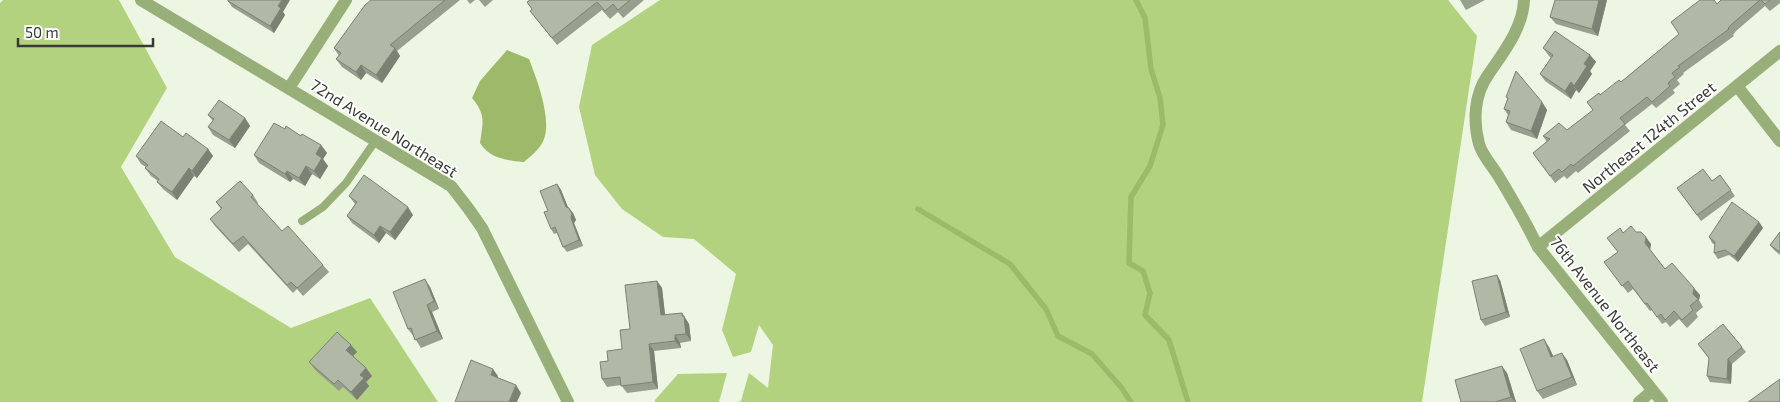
<svg xmlns="http://www.w3.org/2000/svg" width="1780" height="402" viewBox="0 0 1780 402" font-family="'Exo 2',sans-serif">
	<style>
		.forest { fill: #b2d280 }
		.water { fill: #9cba69 }
		.lines { fill: none; stroke-linecap: round; stroke-linejoin: round }
		.stream { stroke: #9cba69; stroke-width: 5.5 }
		.service { stroke: #99af79; stroke-width: 8 }
		.minor { stroke: #99af79; stroke-width: 12 }
		.wall { fill: #979f8e }
		.shaded-wall { fill: #7b8274 }
		.building { fill: #b0b9a5; stroke: #7b8274 }
		.labels { text-anchor: middle; stroke-width: 4; stroke-linejoin: round; paint-order: stroke }
		.street-label { font-size: 16px; fill: #383b33; stroke: #fff }
	</style>
	<rect width="100%" height="100%" fill="#edf6e2"/>
	<g class="forest">
		<path d="M3,0h116l48,88 -46,79 54,90 116,71 79,-30 68,104h-438v-399z"/>
		<path d="M660,0h788l29,36 -55,366h-685l4,-1 8,-28 19,15 5,-43 -14,-20 -8,27 -18,5 -11,-27 14,-56 -42,-35 -31,-2 -41,-28 -27,-34 -16,-68 13,-62z"/>
		<path d="M727,373l-8,29h-64v-2l23,-26z"/>
	</g>
	<path class="water" d="M507,50l22,9c8,21 26,66 12,86 -4,6 -11,12 -17,17 -17,-2 -34,-3 -44,-19 3,-21 6,-28 -8,-45l8,-17z"/>
	<g class="lines">
		<g class="stream">
			<path d="M1136,0l9,18 6,51 9,29 3,27 -13,41 -19,31 -2,66 14,8 7,22 -5,22 24,25 19,62"/>
			<path d="M918,209l92,55 36,45 12,27 34,18 29,33 10,15"/>
		</g>
		<path class="service" d="M302,221l21,-14 23,-24 30,-43"/>
		<g class="minor">
			<path d="M141,0l310,186 17,22 14,20 86,174"/>
			<path d="M1524,0c-1,28 -21,53 -36,75 -14,20 -15,46 -9,69 3,11 14,23 20,33 14,23 27,46 39,70l124,155"/>
			<path d="M1737,86l43,55"/>
			<path d="M289,88l57,-88"/>
			<path d="M1538,247l242,-196"/>
			<path d="M1639,402l13,-11"/>
		</g>
	</g>
	<g class="wall">
		<path d="M371,0h89l-63,51 3,5 -18,27 -16,-10 -5,7 -19,-13 -6,-8 3,-3 -5,-8z"/>
		<path d="M467,0h8l-5,4z"/>
		<path d="M479,0h14l-8,7z"/>
		<path d="M530,0h114l-21,18 -5,-6 -8,7 -8,-9 -45,35 -27,-34 2,-2 -5,-7z"/>
		<path d="M1460,0h25l-19,10z"/>
		<path d="M1607,0l-9,36 -42,-12 -6,-7z"/>
		<path d="M1721,0h59v3l-10,8 -5,-5 -29,25 -3,4 1,1 -51,37 1,1 -7,6 3,4 -7,6 2,3 -19,15 -4,-4 -27,21 5,6 -52,42 -2,-2 -9,8 -3,-3 -9,7 -22,-30 14,-11 -4,-6 24,-6 26,-20 -6,-8 34,-20z"/>
		<path d="M228,1l55,11 2,3 -11,18 -42,-26z"/>
		<path d="M1543,48l47,7 6,7 -6,9 2,3 -13,19 -3,-3 -5,9 -26,-18 -5,-7 11,-16 -2,-2z"/>
		<path d="M1506,97l36,5 5,8 -10,29 -26,-9 -5,-8 2,-7 -4,-6 4,-10z"/>
		<path d="M208,115l37,3 5,8 -15,22 -22,-13 -5,-8 5,-6z"/>
		<path d="M285,129l16,7 20,9 6,8 -4,6 5,7 -8,13 -8,-5 -7,12 -12,-7 -3,3 -31,-19 -5,-8z"/>
		<path d="M183,137l25,12 5,7 -16,22 -3,-2 -17,24 -14,-11 -6,-7 1,-1 -7,-5 -6,-8 1,-1 -5,-3 -5,-8z"/>
		<path d="M1720,175l15,21 -34,25 -24,-33 35,-7z"/>
		<path d="M557,184l4,6 7,18 5,5 3,7 -2,3 9,23 -16,6 -4,-5 -6,-14 -3,1 -3,-5z"/>
		<path d="M253,195l5,8 -1,1 25,27 41,34 6,7 -26,24 -6,-7 -4,4 -45,-49 -9,8 -24,-26 -5,-7 11,-10 -5,-7z"/>
		<path d="M349,196l64,19 -18,25 -9,-7 -7,10 -27,-20 -5,-7 8,-12z"/>
		<path d="M1759,222l4,6 -25,34 -9,-7 -11,4 -4,-6 1,-8 -3,-2 -3,-6z"/>
		<path d="M1636,232l15,12 -1,6 15,19 35,26 -1,5 4,7 -7,6 2,4 -11,11 -8,-9 -9,8 -4,-5 -4,2 -10,-14 -2,1 -17,-22 -5,4 -24,-31 14,-10 -11,-14 16,-5z"/>
		<path d="M1780,232v23l-6,-5 -4,-5z"/>
		<path d="M1500,280l10,37 -25,9 -4,-6z"/>
		<path d="M657,281l5,7 3,27 17,-2 7,11 2,17 -11,2 1,5 -27,3 4,38 -31,4 -6,-8 -14,2 -5,-8 6,-18 14,-12 8,-20z"/>
		<path d="M430,287l9,22 -7,3 11,27 -22,9 -7,-11 -6,-8z"/>
		<path d="M1698,344l44,3 4,5 -14,12 -1,20 -21,-2 -3,-6 2,-17z"/>
		<path d="M351,345l6,7 -4,4 13,12 6,8 -6,6 3,4 -12,14 -14,-13 -4,4 -24,-21 -6,-8z"/>
		<path d="M1549,347l4,9 14,4 10,25 -34,14 -6,-8z"/>
		<path d="M1507,373l9,29h-55z"/>
	</g>
	<g class="shaded-wall">
		<path d="M282,0h8l-7,12 2,3 -11,18 -4,-7 8,-20z"/>
		<path d="M1599,0h8l-9,36 -6,-7z"/>
		<path d="M395,48l5,8 -18,27 -6,-8z"/>
		<path d="M1590,55l6,7 -6,9 2,3 -13,19 -5,-7 10,-22z"/>
		<path d="M361,65l5,8 -5,7 -5,-8z"/>
		<path d="M1571,82l5,8 -5,9 -6,-8z"/>
		<path d="M1542,102l5,8 -10,29 -6,-8z"/>
		<path d="M245,118l5,8 -15,22 -6,-8z"/>
		<path d="M321,145l6,8 -4,6 5,7 -8,13 -6,-8 2,-17z"/>
		<path d="M208,149l5,7 -16,22 -5,-7z"/>
		<path d="M306,166l6,8 -7,12 -6,-8z"/>
		<path d="M189,168l5,8 -17,24 -5,-8z"/>
		<path d="M287,171l6,8 -3,3 -5,-8z"/>
		<path d="M557,184l4,6 9,22 -4,-5z"/>
		<path d="M408,207l5,8 -18,25 -5,-8z"/>
		<path d="M569,208l4,5 3,7 -2,3 9,23 -4,-6 -8,-22z"/>
		<path d="M1759,222l4,6 -25,34 -4,-6z"/>
		<path d="M380,226l6,7 -7,10 -5,-8z"/>
		<path d="M1646,237l5,7 -1,6 -5,-7z"/>
		<path d="M1497,275l3,5 10,37 -4,-5z"/>
		<path d="M425,279l5,8 9,22 -5,-8z"/>
		<path d="M657,281l5,7 4,35 -5,-8z"/>
		<path d="M1694,288l6,7 -1,5 -6,-6z"/>
		<path d="M427,305l5,7 11,27 -6,-8z"/>
		<path d="M682,313l7,11 2,17 -5,-7z"/>
		<path d="M675,335l5,8 1,5 -6,-7z"/>
		<path d="M1544,339l5,8 8,18 -6,-8z"/>
		<path d="M649,344l5,7 4,38 -5,-7z"/>
		<path d="M351,345l6,7 -6,6 -5,-8z"/>
		<path d="M1562,353l5,7 10,25 -5,-8z"/>
		<path d="M1728,359l4,5 -1,20 -4,-5z"/>
		<path d="M1502,366l5,7 9,29h-1l-4,-5z"/>
		<path d="M366,368l6,8 -6,6 3,4 -12,14 -6,-8 9,-17z"/>
		<path d="M493,369l5,7 -2,7 -5,-8z"/>
		<path d="M516,385l5,8 -4,9h-8z"/>
	</g>
	<g class="building">
		<path d="M228,0h54l-4,6 3,2 -11,18 -42,-25z"/>
		<path d="M371,0h74l-55,45 5,3 -19,27 -15,-10 -5,7 -20,-13 5,-6 -7,-5 31,-43z"/>
		<path d="M530,0h100l-12,10 -5,-6 -8,7 -8,-9 -45,36 -22,-27 2,-2 -5,-7z"/>
		<path d="M1555,0h44l-7,29 -42,-12z"/>
		<path d="M1700,0h14l3,4 4,-4h39l-28,24 -4,4 1,1 -51,37 2,1 -8,6 3,4 -7,6 2,3 -18,16 -5,-5 -27,21 5,6 -52,42 -2,-2 -9,8 -3,-3 -9,7 -17,-23 17,-14 -7,-3 16,-13 8,7 26,-20 -6,-8 12,-9 1,2 19,-15 2,2 58,-48 -8,-12z"/>
		<path d="M1761,0h9l-5,4z"/>
		<path d="M1555,31l35,24 -6,9 3,2 -13,20 -3,-4 -6,9 -25,-17 13,-19 -10,-7z"/>
		<path d="M1516,71l26,31 -11,29 -25,-9 4,-11 -6,-2 4,-11 -2,-1z"/>
		<path d="M219,100l26,18 -16,22 -21,-13 6,-8 -6,-4z"/>
		<path d="M161,121l22,16 3,-4 22,16 -16,22 -3,-3 -17,24 -15,-10 2,-3 -14,-11 3,-3 -12,-9z"/>
		<path d="M274,123l11,6 1,-3 15,10 1,-2 19,11 -5,9 6,4 -8,13 -8,-5 -7,12 -12,-7 -2,3 -31,-19z"/>
		<path d="M1703,169l9,12 8,-6 11,15 -34,25 -20,-27z"/>
		<path d="M364,175l44,32 -18,25 -10,-6 -6,9 -27,-19 10,-14 -8,-6z"/>
		<path d="M240,181l13,14 -2,2 31,34 6,-5 35,39 -26,23 -6,-6 -4,3 -44,-49 -10,8 -23,-25 12,-11 -6,-6z"/>
		<path d="M557,184l9,23 3,1 3,6 -1,4 8,22 -16,7 -8,-20 -4,2 -7,-17 4,-1 -8,-20z"/>
		<path d="M1732,202l27,20 -25,34 -9,-6 -11,3 1,-11 -6,-5z"/>
		<path d="M1631,226l5,6h5l5,5 -1,6 20,26 7,-6 22,25 -1,6 5,5 -8,7 3,4 -11,10 -8,-9 -9,9 -4,-6 -4,3 -10,-14 -2,1 -17,-23 -6,5 -18,-24 14,-10 -11,-14 13,-10 3,5z"/>
		<path d="M1780,232v20l-10,-7z"/>
		<path d="M1497,275l9,37 -25,8 -9,-39z"/>
		<path d="M425,279l9,22 -7,4 10,26 -22,9 -4,-12 -3,1 -15,-37z"/>
		<path d="M657,281l4,34 21,-2v3h2l2,18 -11,1v6l-26,3 4,38 -32,4 -1,-9 -18,2 -2,-17 8,-1 -1,-10 15,-2 -2,-19 10,-1 -5,-44z"/>
		<path d="M1723,324l19,23 -14,12 -1,20 -20,-3 2,-18 -11,-14z"/>
		<path d="M337,332l14,13 -5,5 20,18 -6,7 4,3 -13,14 -13,-12 -4,4 -25,-22z"/>
		<path d="M1544,339l7,18 11,-4 10,24 -35,14 -17,-42z"/>
		<path d="M471,360l22,9 -2,6 25,10 -7,17h-54z"/>
		<path d="M1502,366l9,31 -16,5h-34l-6,-22z"/>
		<path d="M1780,379v23h-32z"/>
	</g>
	<g class="labels">
		<g class="street-label">
			<text transform="translate(384 128) rotate(32)" y="6">72nd Avenue Northeast</text>
			<text transform="translate(1649 137) rotate(-39)" y="6">Northeast 124th Street</text>
			<text transform="translate(1605 304) rotate(52)" y="6">76th Avenue Northeast</text>
		</g>
	</g>
	<path d="M18 38v8h135v-8" fill="none" stroke="#383b33" stroke-width="2.5"/>
	<text x="25" y="38" font-size="15" fill="#383b33" stroke="#ffffff" stroke-width="4" paint-order="stroke">50 m</text>
</svg>
